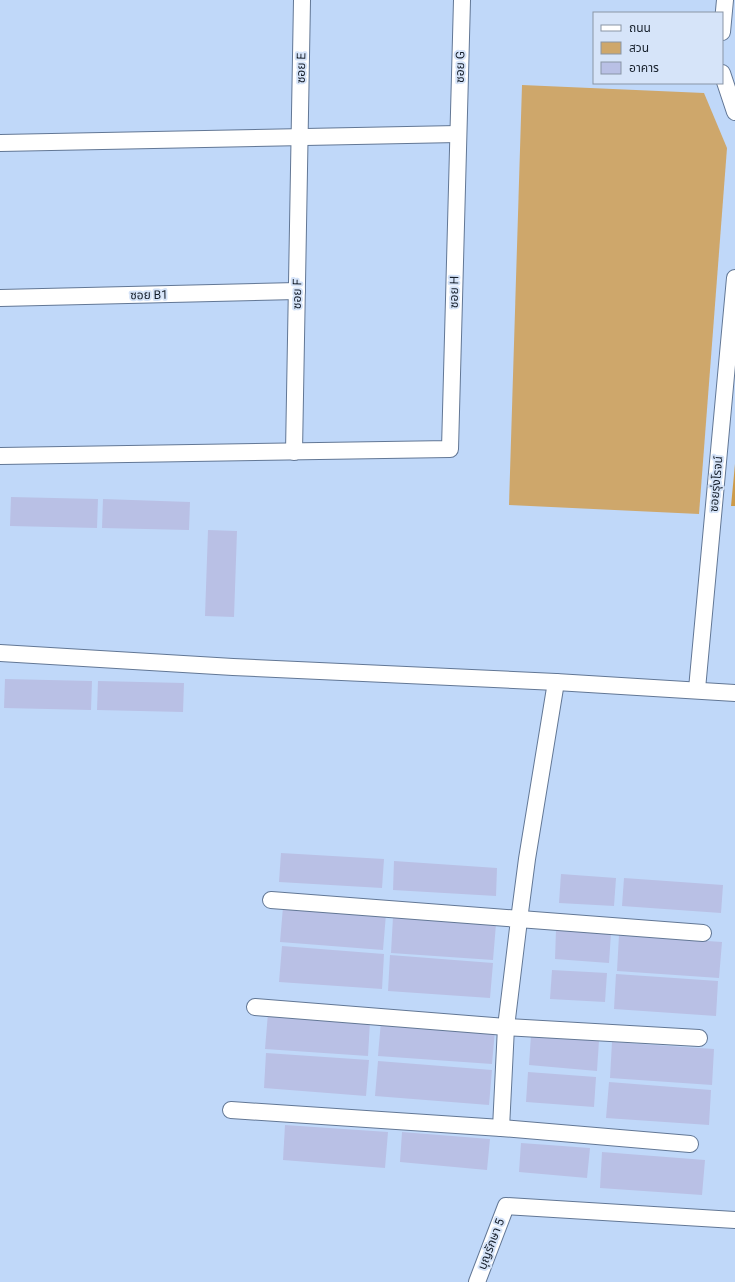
<svg xmlns="http://www.w3.org/2000/svg" width="735" height="1282" viewBox="0 0 735 1282" font-family="Roboto,'Noto Sans Thai',sans-serif">
	<style>
		.green { fill: #cea76b }
		.forest { fill: #cc9a49 }
		.building { fill: #b9c0e5 }
		.lines { fill: none; stroke-linecap: round; stroke-linejoin: round }
		.minor-casing { stroke: #627795; stroke-width: 18 }
		.minor { stroke: #fff; stroke-width: 16 }
		.labels { text-anchor: middle; stroke-width: 4; stroke-linejoin: round; paint-order: stroke }
		.street-label { font-size: 12px; fill: #151e2a; stroke: #d6e4f9 }
	</style>
	<rect width="100%" height="100%" fill="#c0d8f9"/>
	<path class="green" d="M522,85l182,8 23,55 -28,366 -190,-9z"/>
	<path class="forest" d="M735,464v42h-4z"/>
	<g class="building">
		<path d="M11,497l87,2 -1,29 -87,-2z"/>
		<path d="M103,499l87,3 -1,28 -87,-2z"/>
		<path d="M208,530l29,1 -3,86 -29,-1z"/>
		<path d="M5,679l87,2 -1,29 -87,-2z"/>
		<path d="M98,681l86,2 -1,29 -86,-2z"/>
		<path d="M281,853l103,6 -2,29 -103,-6z"/>
		<path d="M394,861l103,7 -1,28 -103,-6z"/>
		<path d="M561,874l55,4 -2,28 -55,-3z"/>
		<path d="M624,878l99,7 -2,28 -99,-7z"/>
		<path d="M283,907l103,7 -3,36 -103,-8z"/>
		<path d="M393,917l103,7 -3,36 -102,-7z"/>
		<path d="M556,930l55,3 -2,30 -54,-4z"/>
		<path d="M619,935l103,7 -3,36 -102,-7z"/>
		<path d="M282,946l102,8 -2,35 -103,-7z"/>
		<path d="M390,955l103,8 -3,35 -102,-7z"/>
		<path d="M552,970l55,3 -2,29 -55,-3z"/>
		<path d="M616,974l102,7 -2,35 -102,-7z"/>
		<path d="M268,1013l102,8 -2,35 -103,-7z"/>
		<path d="M381,1021l114,9 -3,34 -114,-8z"/>
		<path d="M531,1035l68,5 -2,31 -68,-6z"/>
		<path d="M612,1042l102,7 -2,36 -102,-7z"/>
		<path d="M266,1053l103,7 -3,36 -102,-8z"/>
		<path d="M378,1061l114,9 -3,35 -114,-9z"/>
		<path d="M528,1072l68,5 -2,30 -68,-5z"/>
		<path d="M609,1082l102,8 -2,35 -103,-7z"/>
		<path d="M285,1125l103,7 -3,36 -102,-8z"/>
		<path d="M402,1132l88,7 -3,31 -87,-8z"/>
		<path d="M521,1143l69,5 -3,30 -68,-6z"/>
		<path d="M602,1152l103,8 -3,35 -102,-7z"/>
	</g>
	<g class="lines">
		<defs>
			<g id="minor">
				<path d="M722,32l3,-32"/>
				<path d="M722,73l13,39"/>
				<path d="M0,143l458,-9"/>
				<path d="M0,298l297,-7"/>
				<path d="M294,452l8,-452"/>
				<path d="M0,456l450,-7 12,-449"/>
				<path d="M0,653l233,14 323,15 179,11"/>
				<path d="M697,689l38,-411"/>
				<path d="M271,900l432,33"/>
				<path d="M255,1007l251,20 193,11"/>
				<path d="M231,1110l270,18 189,16"/>
				<path d="M501,1128l5,-101 13,-107 8,-61 29,-177"/>
				<path d="M477,1282l29,-76 229,14"/>
			</g>
		</defs>
		<use href="#minor" class="minor-casing"/>
		<use href="#minor" class="minor"/>
	</g>
	<g class="labels">
		<g class="street-label">
			<text transform="translate(460 67) rotate(-89)" y="4">ซอย G</text>
			<text transform="translate(301 68) rotate(-89)" y="4">ซอย E</text>
			<text transform="translate(454 292) rotate(-89)" y="4">ซอย H</text>
			<text transform="translate(297 294) rotate(-89)" y="4">ซอย F</text>
			<text transform="translate(149 295) rotate(-1)" y="4">ซอย B1</text>
			<text transform="translate(716 484) rotate(-85)" y="4">ซอยรุ่งโรจน์</text>
			<text transform="translate(491 1244) rotate(-69)" y="4">บุญรักษา 5</text>
		</g>
	</g>
	<rect x="593" y="12" width="130" height="72" fill="#d6e4f9" stroke="#8995a6"/>
	<rect x="601" y="25" width="20" height="6" fill="#ffffff" stroke="#8995a6"/>
	<text x="629" y="32" font-size="12" fill="#151e2a">ถนน</text>
	<rect x="601" y="42" width="20" height="12" fill="#cea76b" stroke="#8995a6"/>
	<text x="629" y="52" font-size="12" fill="#151e2a">สวน</text>
	<rect x="601" y="62" width="20" height="12" fill="#b9c0e5" stroke="#8995a6"/>
	<text x="629" y="72" font-size="12" fill="#151e2a">อาคาร</text>
</svg>
